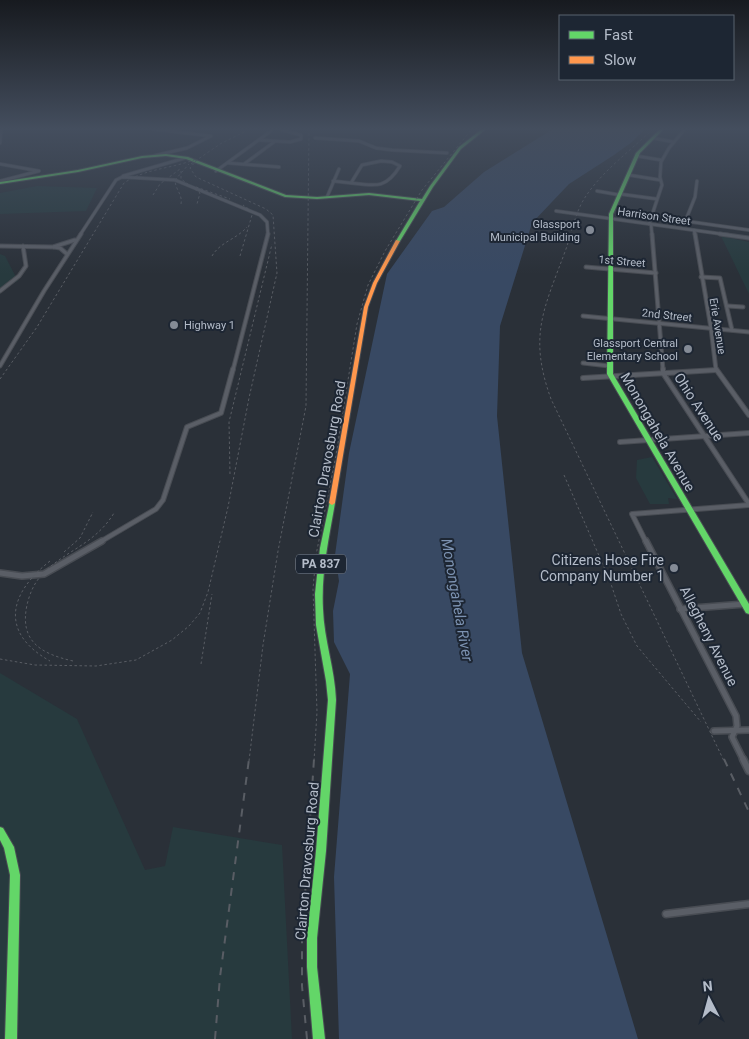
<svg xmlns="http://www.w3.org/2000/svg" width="749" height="1039" viewBox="0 0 749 1039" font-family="Roboto,sans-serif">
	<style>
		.green { fill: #273a3e }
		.water { fill: #384963 }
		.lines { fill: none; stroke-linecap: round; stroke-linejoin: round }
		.stream { stroke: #384963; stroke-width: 1 }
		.street-far4-casing { stroke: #484c53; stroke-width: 4 }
		.street-far3-casing { stroke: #484c53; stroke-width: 5 }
		.street-far2-casing { stroke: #484c53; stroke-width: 6 }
		.street-far1-casing { stroke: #484c53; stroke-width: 8 }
		.street-casing { stroke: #484c53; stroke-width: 9 }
		.fast-casing { stroke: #484c53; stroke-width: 2 }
		.slow-casing { stroke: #484c53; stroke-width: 2 }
		.street-far4 { stroke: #5a5e66; stroke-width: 2.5 }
		.street-far3 { stroke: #5a5e66; stroke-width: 3 }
		.street-far2 { stroke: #5a5e66; stroke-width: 4 }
		.street-far1 { stroke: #5a5e66; stroke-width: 5 }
		.street { stroke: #5a5e66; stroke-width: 6 }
		.fast { fill: #63d668; fill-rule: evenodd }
		.slow { fill: #ff974d; fill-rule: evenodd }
		.rail-far1 { stroke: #595d64; stroke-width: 1; stroke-dasharray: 2.5 2.5; stroke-linecap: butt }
		.rail { stroke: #595d64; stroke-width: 2; stroke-dasharray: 8 8; stroke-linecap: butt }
		.poi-dot { fill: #848b96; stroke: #1d2633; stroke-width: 2 }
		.labels { text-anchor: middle; stroke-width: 4; stroke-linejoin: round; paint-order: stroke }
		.far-street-label { font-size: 11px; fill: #b4bcc9; stroke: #1d2633 }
		.far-poi-label { font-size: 11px; fill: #b4bcc9; stroke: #1d2633; text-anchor: end }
		.shield { fill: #1d2633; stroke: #878f9c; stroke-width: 1 }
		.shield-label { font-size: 12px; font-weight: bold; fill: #b4bcc9 }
		.street-label { font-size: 14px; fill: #b4bcc9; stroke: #1d2633 }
		.poi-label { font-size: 14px; fill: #b4bcc9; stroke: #1d2633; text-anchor: end }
		.water-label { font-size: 15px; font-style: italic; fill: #7c92b1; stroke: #1d2633 }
	</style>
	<rect width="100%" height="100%" fill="#2a3038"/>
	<g class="green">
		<path d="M37,186l60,2 -11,23 -86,3v-21z"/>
		<path d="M721,236l28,6v52z"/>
		<path d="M0,254l5,2 13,25 -18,8z"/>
		<path d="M652,457l25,42 -9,-1 1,6h-19l-14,-26 1,-18z"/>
		<path d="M0,673l77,46 68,151 20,-4 8,-39 109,18 10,194h-292z"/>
	</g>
	<path class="water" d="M553,129h92l-13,13 -18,13 -45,29 -37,39 -32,103 -3,90 25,237 116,386h-299l-5,-162 16,-203 -16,-32 -1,-31 6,-30 -4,-26 14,-102 38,-179 45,-63 12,-4 40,-35z"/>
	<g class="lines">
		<path class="stream" d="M542,129l9,1"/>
		<defs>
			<g id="street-far4">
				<path d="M152,129l59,7 -24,12 -34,8"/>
				<path d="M315,138l44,3 17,7 16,2 55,3"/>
				<path d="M653,138l21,4"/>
				<path d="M259,140l31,2 11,-3v-4l-19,-5"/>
				<path d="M0,143l1,-13"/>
				<path d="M637,156l24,4"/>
				<path d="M381,161l11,1 8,4c-14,23 -24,20 -49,17l11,-18z"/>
				<path d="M228,163l51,4"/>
				<path d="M0,164l39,7 -39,10"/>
				<path d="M244,164l30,-22"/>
				<path d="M216,171l55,-40"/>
				<path d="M629,175l31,5"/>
				<path d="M123,176l62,-18"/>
				<path d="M333,181l18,2"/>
				<path d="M597,191l23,4"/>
				<path d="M620,194l37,5"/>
				<path d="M327,197l12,-28"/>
				<path d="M556,211l173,24"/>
				<path d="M685,221l64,9"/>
				<path d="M685,222l10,-25 2,-16"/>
				<path d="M649,224l13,-39 -2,-8 1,-15 8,-14 16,-19"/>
				<path d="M651,224l1,11"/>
				<path d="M694,230l1,5"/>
				<path d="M80,235l36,-55 6,-3 53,3 85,35 7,7 1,13"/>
			</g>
			<g id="street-far3">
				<path d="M652,234l11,136"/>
				<path d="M695,234l16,94 5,42"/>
				<path d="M720,234l29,4"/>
				<path d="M0,246l53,1 22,-7"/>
				<path d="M54,247l6,1 7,6"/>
				<path d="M586,267l70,6"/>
				<path d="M701,277l19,1 12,52"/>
				<path d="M0,291l19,-15 7,-10 -3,-20"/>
				<path d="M728,306l15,1"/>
				<path d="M583,316l166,16"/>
				<path d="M583,363l26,3"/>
				<path d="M0,366l44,-75 37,-57"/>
				<path d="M233,370l35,-136"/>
			</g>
			<g id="street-far2">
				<path d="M663,369v4l86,131"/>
				<path d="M716,369l33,46"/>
				<path d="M583,378l133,-8"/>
				<path d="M620,442l129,-9"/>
				<path d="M100,542l56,-33 7,-9 24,-73 34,-14 12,-44"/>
				<path d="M646,542l-14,-28 117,-9"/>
			</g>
			<g id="street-far1">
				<path d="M646,541l90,175 1,10 -5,11 12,24"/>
				<path d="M0,573l22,3 22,-2 58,-33"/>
				<path d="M680,609l65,-5"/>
				<path d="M714,731l35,-1"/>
			</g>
			<g id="street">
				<path d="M743,759l6,12"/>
				<path d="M666,914l83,-10"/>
			</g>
			<g id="fast">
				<path d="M482,129h4l-25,20 -28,38 -33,54 -2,1 -2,-1 24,-40 -51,-6 -52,4 -32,-2 -99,-38 -20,-3 -24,2 -64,14 -78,12v-2l78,-12 64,-14 24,-2 22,3 98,38 31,2 52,-4 53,6 8,-13 29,-39z"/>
				<path d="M660,129h4l-24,24 -27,61v160l136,230v10l-3,-1 -139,-239 2,-160 27,-61z"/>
				<path d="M330,501h4l1,2c-6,35 -14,70 -12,106 1,31 12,60 13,91l-10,151 -9,87v29l8,72h-12l-6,-72v-29l9,-87 12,-151 -2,-19 -10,-56 -1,-31 5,-46z"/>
				<path d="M0,827l3,1 11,19 6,28 -3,164h-12l5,-164 -6,-27 -4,-8z"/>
			</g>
			<path id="slow" d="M396,240l4,1 -23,42 -9,24 -33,196 -3,2 -3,-2 35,-196 9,-24z"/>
		</defs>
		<use href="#street-far4" class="street-far4-casing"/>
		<use href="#street-far3" class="street-far3-casing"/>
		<use href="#street-far2" class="street-far2-casing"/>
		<use href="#street-far1" class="street-far1-casing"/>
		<use href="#street" class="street-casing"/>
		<use href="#fast" class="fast-casing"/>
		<use href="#slow" class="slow-casing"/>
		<use href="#street-far4" class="street-far4"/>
		<use href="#street-far3" class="street-far3"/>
		<use href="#street-far2" class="street-far2"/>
		<use href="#street-far1" class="street-far1"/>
		<use href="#street" class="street"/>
		<use href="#fast" class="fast"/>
		<use href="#slow" class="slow"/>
		<g class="rail-far1">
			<path d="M653,129c-23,22 -52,43 -69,70 -9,15 -13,35 -18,50 -22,60 -38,86 -15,150l173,362"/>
			<path d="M191,164l29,-20 30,-15"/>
			<path d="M181,171v8l19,14 -3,11"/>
			<path d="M196,187l34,12"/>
			<path d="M153,195l7,-11 20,-15"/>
			<path d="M181,204c2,-9 -6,-15 -6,-24l14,-16"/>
			<path d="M212,256c8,-14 25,-17 35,-29"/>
			<path d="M240,256l12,-41 -2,-5 -7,-5"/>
			<path d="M0,379l37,-52 87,-144c22,-15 48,-14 72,-24"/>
			<path d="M230,474l-1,-52 43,-178"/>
			<path d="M564,475l46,106 11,33 16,32 64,76"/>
			<path d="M64,552l16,-14 13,-26"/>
			<path d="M50,561c-42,33 -50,72 0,100"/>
			<path d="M0,659l35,6 61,1 40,-6 36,-20 17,-14 11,-13 8,-21 20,-85 21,-109 28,-125 -4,-58 -7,-6 -70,-32 -6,-9 6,-7"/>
			<path d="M73,661c-31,-7 -54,-19 -46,-56 2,-9 6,-20 13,-28 22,-26 54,-31 74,-64"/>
			<path d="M201,664l11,-70"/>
			<path d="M249,761l14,-116 15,-94 28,-145 3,-277"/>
			<path d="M314,761l3,-49 -4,-123 3,-34 20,-100 21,-131 11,-39 17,-34 37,-61 50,-61"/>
		</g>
		<g class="rail">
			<path d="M724,759l25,53"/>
			<path d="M215,1039l5,-62 29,-218"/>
			<path d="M307,1039l-5,-53v-45l12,-182"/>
		</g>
	</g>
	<linearGradient id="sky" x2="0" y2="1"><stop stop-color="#171a1f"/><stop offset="0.47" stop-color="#444e5e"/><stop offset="1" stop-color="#444e5e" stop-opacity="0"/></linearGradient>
	<rect width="749" height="274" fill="url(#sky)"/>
	<g class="poi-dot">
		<circle cx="590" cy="230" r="5"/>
		<circle cx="174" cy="325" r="5"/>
		<circle cx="688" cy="349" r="5"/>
		<circle cx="674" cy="568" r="5"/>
	</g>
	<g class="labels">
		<g class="far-street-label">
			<text transform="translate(654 216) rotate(8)" y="4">Harrison Street</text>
			<text transform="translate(622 261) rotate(5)" y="4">1st Street</text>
			<text transform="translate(667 315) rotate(6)" y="4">2nd Street</text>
			<text transform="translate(718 326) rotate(81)" y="4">Erie Avenue</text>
		</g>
		<g class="far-poi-label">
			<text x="580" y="228">Glassport<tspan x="580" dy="13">Municipal Building</tspan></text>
			<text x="184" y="329" text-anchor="start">Highway 1</text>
			<text x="678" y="347">Glassport Central<tspan x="678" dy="13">Elementary School</tspan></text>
		</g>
		<rect class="shield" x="296" y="554.5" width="50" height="19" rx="4"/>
		<g class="shield-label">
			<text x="321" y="568">PA 837</text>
		</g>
		<g class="street-label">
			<text transform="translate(699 407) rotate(57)" y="5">Ohio Avenue</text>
			<text transform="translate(658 432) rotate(60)" y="5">Monongahela Avenue</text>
			<text transform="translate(327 459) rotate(-80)" y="5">Clairton Dravosburg Road</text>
			<text transform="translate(709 636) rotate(63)" y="5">Allegheny Avenue</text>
			<text transform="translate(307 861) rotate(-85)" y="5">Clairton Dravosburg Road</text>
		</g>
		<g class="poi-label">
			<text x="664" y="565">Citizens Hose Fire<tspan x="664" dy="16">Company Number 1</tspan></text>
		</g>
		<g class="water-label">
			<text transform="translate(457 600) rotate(80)" y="5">Monongahela River</text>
		</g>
	</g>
	<rect x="559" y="15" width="175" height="65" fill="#1d2633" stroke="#59626f"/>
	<rect x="569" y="31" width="25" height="8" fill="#63d668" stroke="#59626f"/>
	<text x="604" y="40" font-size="15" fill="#b4bcc9">Fast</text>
	<rect x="569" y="56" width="25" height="8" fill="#ff974d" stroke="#59626f"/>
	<text x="604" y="65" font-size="15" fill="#b4bcc9">Slow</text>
	<g transform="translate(709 999) rotate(354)" stroke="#1d2633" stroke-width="4" paint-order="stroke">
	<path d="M0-4L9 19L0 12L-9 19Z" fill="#b4bcc9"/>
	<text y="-8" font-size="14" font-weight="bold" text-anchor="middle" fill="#b4bcc9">N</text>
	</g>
</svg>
